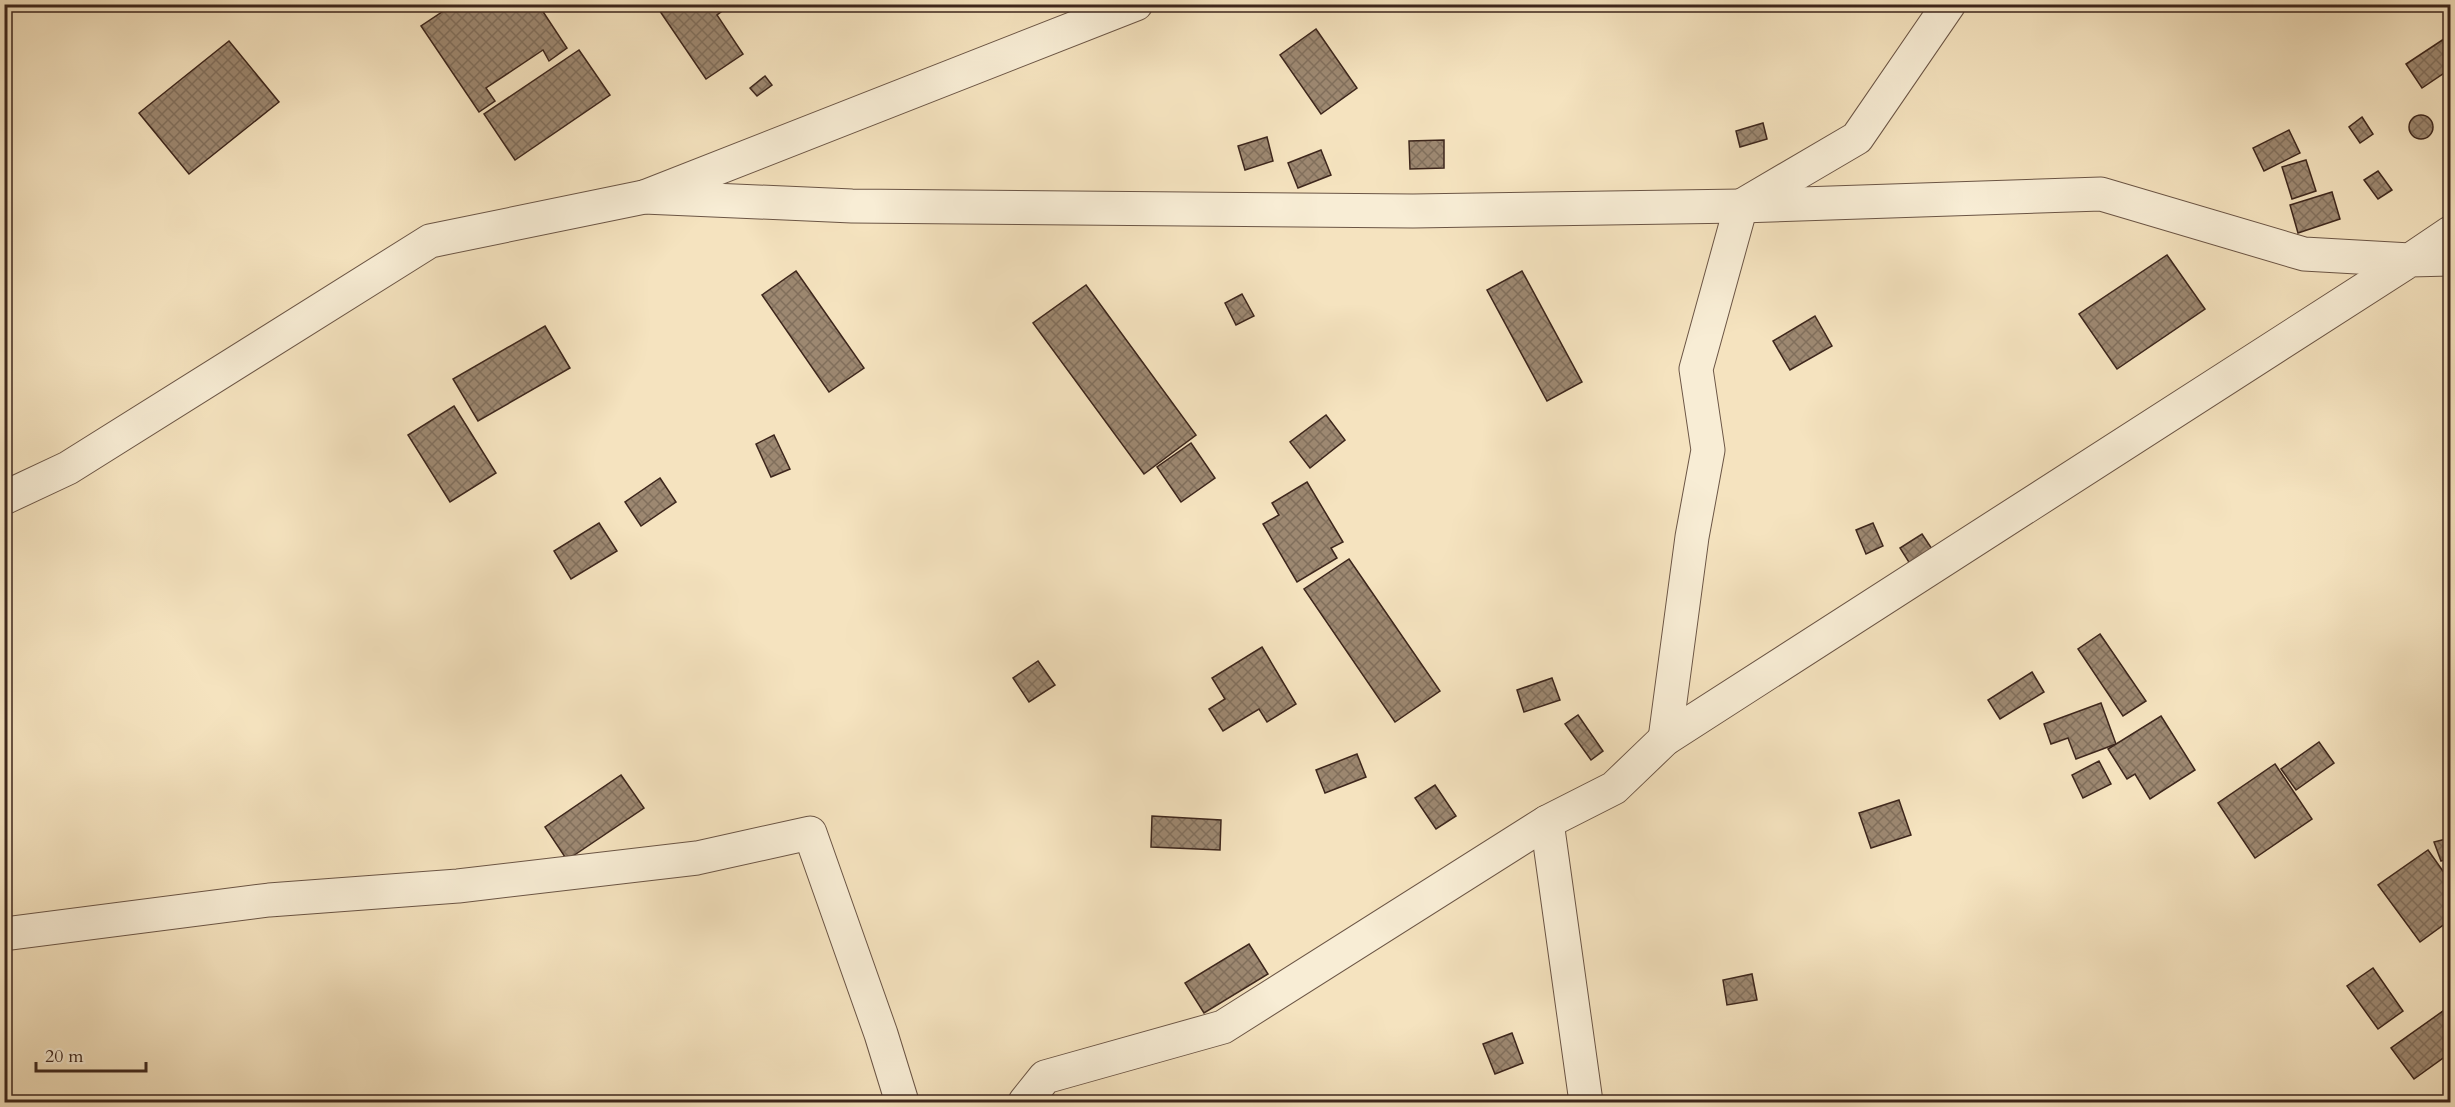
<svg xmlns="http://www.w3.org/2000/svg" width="2455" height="1107" viewBox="0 0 2455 1107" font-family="Cardo,serif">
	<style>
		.building { fill: url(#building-cross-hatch); stroke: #3d261c; stroke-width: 1.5 }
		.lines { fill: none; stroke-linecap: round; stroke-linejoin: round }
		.minor-casing { stroke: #6b5545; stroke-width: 35 }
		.tertiary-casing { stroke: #6b5545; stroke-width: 35 }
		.minor { stroke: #f8edd5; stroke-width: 33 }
		.tertiary { stroke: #f8edd5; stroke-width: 33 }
	</style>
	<defs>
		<pattern id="building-cross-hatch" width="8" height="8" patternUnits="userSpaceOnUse" patternTransform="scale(1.5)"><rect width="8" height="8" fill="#9d8871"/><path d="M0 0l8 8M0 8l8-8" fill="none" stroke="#816f5c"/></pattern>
	</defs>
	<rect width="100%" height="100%" fill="#f5e3bf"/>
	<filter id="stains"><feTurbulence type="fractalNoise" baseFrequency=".00333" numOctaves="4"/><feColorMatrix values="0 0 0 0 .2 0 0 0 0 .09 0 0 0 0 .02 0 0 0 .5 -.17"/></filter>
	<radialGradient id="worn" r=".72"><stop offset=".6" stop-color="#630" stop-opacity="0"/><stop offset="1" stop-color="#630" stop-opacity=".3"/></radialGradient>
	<g class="building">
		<path d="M454,4h84l29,44 -18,13 -6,-11 -57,38 9,13 -16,11 -58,-86z"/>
		<path d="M655,4h77l-15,11 26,39 -37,25z"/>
		<path d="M1316,29l41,59 -36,26 -41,-59z"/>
		<path d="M2450,35v34l-28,19 -16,-24z"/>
		<path d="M229,41l50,61 -90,72 -50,-61z"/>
		<path d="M579,50l31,45 -95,65 -31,-46z"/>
		<path d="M765,76l7,9 -15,11 -7,-8z"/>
		<circle cx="2421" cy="127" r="12"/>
		<path d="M2362,117l11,17 -13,9 -11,-16z"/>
		<path d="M1763,123l4,16 -27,8 -4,-16z"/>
		<path d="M2289,130l11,23 -36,18 -11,-23z"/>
		<path d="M1267,137l6,24 -28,9 -7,-24z"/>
		<path d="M1444,140v28l-34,1 -1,-28z"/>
		<path d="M1321,150l10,25 -33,13 -10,-25z"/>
		<path d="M2306,160l10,31 -24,8 -10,-32z"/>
		<path d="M2378,171l14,19 -14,9 -14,-19z"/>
		<path d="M2332,192l8,27 -42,14 -8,-28z"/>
		<path d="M2167,255l38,54 -88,60 -38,-55z"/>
		<path d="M796,271l68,97 -35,24 -67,-97z"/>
		<path d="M1522,271l60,111 -35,19 -60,-111z"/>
		<path d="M1086,285l110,150 -52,39 -111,-151z"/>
		<path d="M1242,294l12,22 -18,9 -11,-22z"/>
		<path d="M1815,316l17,30 -42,24 -17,-29z"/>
		<path d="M545,326l25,42 -92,53 -25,-42z"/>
		<path d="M454,406l42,67 -46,29 -42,-67z"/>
		<path d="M1326,415l19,25 -35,28 -20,-26z"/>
		<path d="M774,435l16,34 -19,8 -15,-33z"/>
		<path d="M1191,443l24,35 -34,24 -24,-35z"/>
		<path d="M660,478l16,24 -35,24 -16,-24z"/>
		<path d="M1307,482l36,60 -12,6 6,10 -40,24 -34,-58 16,-9 -7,-12z"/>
		<path d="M599,523l18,28 -46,28 -17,-28z"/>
		<path d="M1873,523l10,23 -17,8 -10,-24z"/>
		<path d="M1922,534l12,18 -22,15 -12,-19z"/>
		<path d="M1349,559l91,132 -45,31 -91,-133z"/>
		<path d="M2100,634l46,67 -23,15 -45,-67z"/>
		<path d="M1262,647l34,57 -29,18 -8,-13 -36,22 -14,-22 16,-10 -13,-21z"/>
		<path d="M1038,661l17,24 -26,17 -16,-24z"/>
		<path d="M2032,672l12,20 -44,27 -12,-19z"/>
		<path d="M1552,678l8,22 -36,12 -7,-22z"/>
		<path d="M2101,703l15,41 -40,15 -8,-21 -17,6 -7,-20z"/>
		<path d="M1578,715l25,36 -12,9 -26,-36z"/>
		<path d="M2161,716l34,54 -45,29 -15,-25 -8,5 -19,-30z"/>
		<path d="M2319,742l15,21 -38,27 -15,-21z"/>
		<path d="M1357,754l9,23 -41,16 -9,-23z"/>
		<path d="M2099,761l12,23 -28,14 -11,-23z"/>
		<path d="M2275,764l37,55 -57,39 -37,-55z"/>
		<path d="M621,775l23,33 -77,52 -22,-33z"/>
		<path d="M1435,785l21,31 -20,13 -21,-31z"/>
		<path d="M1899,800l12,35 -40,13 -12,-35z"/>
		<path d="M1152,816l69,4 -1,30 -69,-3z"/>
		<path d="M2450,838v20l-9,3 -7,-19z"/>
		<path d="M2428,850l22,31v39l-30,22 -42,-57z"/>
		<path d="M1249,944l19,30 -64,39 -19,-30z"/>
		<path d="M2373,968l30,43 -25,18 -31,-43z"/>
		<path d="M1752,974l5,26 -30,5 -4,-25z"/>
		<path d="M2450,1006v47l-36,26 -23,-31z"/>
		<path d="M1512,1033l11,30 -28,11 -12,-30z"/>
	</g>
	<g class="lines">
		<defs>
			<g id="minor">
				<path d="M644,197l492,-193"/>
				<path d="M1665,739l27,-202 16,-87 -12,-81 45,-163 116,-68 92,-134"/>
				<path d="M1547,822l39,280"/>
				<path d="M4,934l265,-34 189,-14 239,-28 113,-25 71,201 21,68"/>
				<path d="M1025,1102l20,-25 178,-50 324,-205 67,-34 51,-49 745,-479 40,-1"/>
			</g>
			<path id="tertiary" d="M4,498l64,-30 362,-227 214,-44 208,9 561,5 328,-5 360,-12 203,60 106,6 40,-27"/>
		</defs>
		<use href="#minor" class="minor-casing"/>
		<use href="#tertiary" class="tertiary-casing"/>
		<use href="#minor" class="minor"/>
		<use href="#tertiary" class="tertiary"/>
	</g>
	<rect width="2455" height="1107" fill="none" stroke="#f5e3bf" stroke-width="24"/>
	<rect x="6" y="6" width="2443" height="1095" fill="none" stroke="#3d261c" stroke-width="3"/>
	<rect x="12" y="12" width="2431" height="1083" fill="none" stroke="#3d261c" stroke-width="1.5"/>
	<path d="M36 1062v9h110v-9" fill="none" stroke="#3d261c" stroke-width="3"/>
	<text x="45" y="1062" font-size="18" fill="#3d261c" stroke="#f8edd5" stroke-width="4.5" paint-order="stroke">20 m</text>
	<rect width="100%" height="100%" filter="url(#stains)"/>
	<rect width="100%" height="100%" fill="url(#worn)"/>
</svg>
